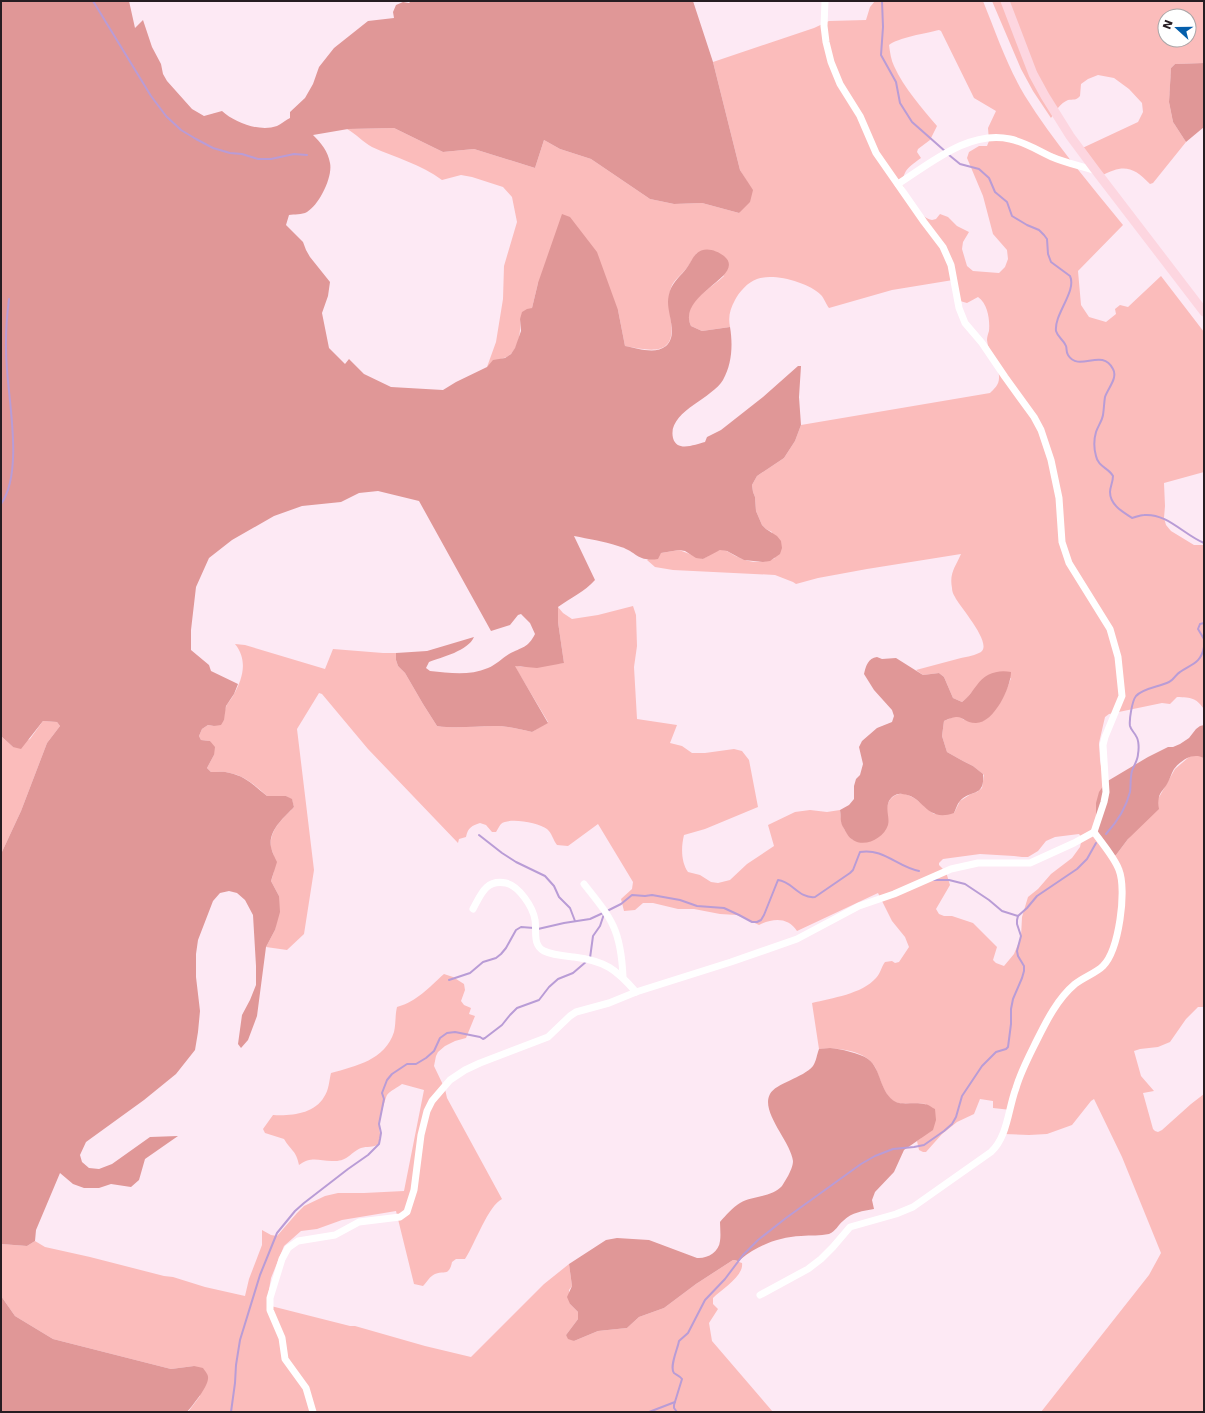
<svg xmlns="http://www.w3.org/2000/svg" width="1205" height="1413" viewBox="0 0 1205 1413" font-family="'DejaVu Sans',sans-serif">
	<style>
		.green { fill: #fbbcbb; fill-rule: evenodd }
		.forest { fill: #e09797 }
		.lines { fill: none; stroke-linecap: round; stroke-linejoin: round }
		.stream { stroke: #b99cd6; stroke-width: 2 }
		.minor { stroke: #fff; stroke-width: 7 }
		.major { stroke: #fdd6e0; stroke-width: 9 }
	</style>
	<rect width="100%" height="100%" fill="#fde9f4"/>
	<g class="green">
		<path d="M875,1h108c13,32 24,65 42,95 28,45 64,87 98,129l-45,46 3,34 8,12 17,5 10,-8 -1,-5 5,-4 8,2 33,-31 43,56v140l-40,11 1,23 -1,12 2,7 5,6 23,14h10v164c-9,-12 -12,-11 -27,-12l-7,7 -8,-1 -53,11 -4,3 -6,26 1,17 16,95 42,-56 17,-30 14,-12 5,-2 7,1 3,2v249h-6l-12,12 -16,23 -12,5 -18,2 -6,2 7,25 13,15 -11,2 10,36 2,2 3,1 4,-2 29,-26 13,-10v318h-163l108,-137 12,-22 -39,-96 -28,-58 -3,2 -19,24 -25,9 -18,1 -25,-1 7,-24 -18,-2v-7l-13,-2 -6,15 -17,8 -15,12 -16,18h-3l-4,-2 -2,-9 4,-3 5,-34c-7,-1 -24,0 -28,-1 -14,-4 -17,-24 -23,-36 -9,-17 -39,-20 -56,-18l-7,-46c20,-5 50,-9 64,-25 5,-5 5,-11 9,-16l7,-1 3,2 4,-1 10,-15 -4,-10 -13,-16 -14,-28 -81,38c-9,-14 -24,-13 -38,-6l-22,-10 -17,-1 -26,-5h-16l-25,-6h-10l-8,7 -11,1 -3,-12 11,-10 1,-7 -35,-58 -30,22 -11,-1c-4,-5 -5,-12 -10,-16 -8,-6 -38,-12 -46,-5 -2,2 -3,5 -5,8h-4l-6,-7 -6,-2c-8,3 -12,4 -14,14l-7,2 -1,4 -90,-94 -46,-55 -3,-1 -22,36 17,141 -10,64 -17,16 -21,-3 9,-17 4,-34 -8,-15c4,-10 4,-18 2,-28 -1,-2 -2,-4 -2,-6 -2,-18 13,-29 23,-40l-2,-7 -6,-4h-19c-11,-10 -22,-20 -37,-23 -6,-2 -13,-1 -19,-1l-4,-4 7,-13 -4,-14 -9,-1 -2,-4 3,-7 6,-4 6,1 10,-6c0,-4 0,-9 2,-13 1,-4 6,-8 8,-13 9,-16 14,-34 1,-50l10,1 80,24 8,-20 50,4h13v7l2,6 7,7 18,31 14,22c19,3 38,0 57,0 13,0 25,3 38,6l16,-10 -34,-57 7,2 43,-4 -6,-41v-15l5,6 9,6 26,-4 35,-9 3,9 1,31 -3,21 3,52 40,6 -7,18 12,3 10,7h13l29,-4 8,2 7,9 9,47 -53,22 -21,6c-3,12 -3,27 4,37l12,3 11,7 7,1 12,-3 17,-16 27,-18 -6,-21 27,-13 15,-2 17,2 13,-2c1,14 3,20 13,30l35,-17c0,-4 -2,-11 -1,-16 2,-10 11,-16 21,-12 10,4 18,13 26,19l20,-1 6,-12 11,-7 6,-2 5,-4 2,-13 -11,-9 -10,-5 -16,-9 -5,-16 2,-15 9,-4 6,-1 5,4 19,1c15,-11 22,-26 28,-43l-39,14 -5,6 -5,4 -9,-4 -9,-21 -5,-4 -16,2 -7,-5c15,-4 30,-8 45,-12 6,-1 15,-3 20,-6 12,-9 -22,-46 -26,-55 -2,-3 -3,-6 -3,-9 -3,-15 4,-22 9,-34l-94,15 -49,9 -22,6 -3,-2 -18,-7 -102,-5 -18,-3 -8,-7 14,-7 18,-3 24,9c5,-3 12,-8 17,-9 7,-1 12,5 18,7 11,6 26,7 37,1l-3,-26 -6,-3 -4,-4 -6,-14 -1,-14 -2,-5 -1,-7 5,-9 27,-18 11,-17 6,-16 189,-32c4,-4 9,-8 9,-15 1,-13 -11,-25 -12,-38 0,-3 1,-6 2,-9 1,-11 -1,-27 -11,-34l-11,6 -7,-2 -7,-21 -61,10 -63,18c-3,-4 -5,-10 -8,-13 -13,-13 -48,-22 -64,-16 -9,3 -18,13 -22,21 -5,9 -7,17 -5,27l-28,4 -11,-5c-11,-23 20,-37 33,-50l-27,-23c-4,5 -7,11 -11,16 -6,7 -14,12 -16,22 -2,10 0,20 1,31 5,36 -23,28 -46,24l-7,-36 -80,-27 -6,25 -12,11c1,13 -1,34 -16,39 -9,3 -10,2 -17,9l9,-25 7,-43 1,-33 13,-44 -5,-25 -9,-10 -31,-10 -11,-2 -19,5c-21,-16 -46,-22 -70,-33 -9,-5 -16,-13 -25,-18l47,-1 49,24 31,-3 61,19 9,-28 16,9 31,10 59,40 24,5 28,-1 37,10 13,-23 -12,-20 -27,-108 101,-34 15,-7 37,-1 4,-13zM939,30l2,1 33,67 22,13 -8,17 1,13 -2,5h-8l-10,6 -2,6 16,38 10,38 14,16 1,9 -3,8 -6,6 -26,-2 -6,-5 -5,-17 1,-7 6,-10 -12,-6 -9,-9 -8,-3 -4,5 -4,1c-15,-3 -23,-24 -30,-36 2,-15 7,-17 19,-26l-4,-6 1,-3 12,-9 7,-14c-15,-18 -33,-38 -43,-60 -3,-6 -4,-14 -5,-21 8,-7 38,-12 50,-15zM1079,834l3,4 -2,9 -8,11 -21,16 -13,15 -10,8 -6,20 -1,20 -7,17 -10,12 -8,-3 -3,-3 4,-13 -24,-24 -21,-7h-8l-5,-2 -3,-5 14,-24 -4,-13 -7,-7v-2l4,-4 37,-5 34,2 8,1h6l10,-6 8,-10 9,-4z"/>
		<path d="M992,1h212v62l-29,1 -4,4 -2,34 4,20 13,20 -33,41 -3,1c-17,-18 -27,-20 -49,-8l-25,-25 62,-29 5,-10 -1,-9 -13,-14 -15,-11 -16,-3 -10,4 -7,5 -1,12c-4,5 -7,3 -12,4 -8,3 -13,12 -17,18l-18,-27 -12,-22zM1165,16h24v24h-24z"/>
		<path d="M43,721l14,1 3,4 -13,17 -26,68 -20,43v-118l12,11 17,-8z"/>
		<path d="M444,974l9,3 11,7 1,6 -4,11 3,4 7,3 -2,6 6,2 -9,22 -11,3 -10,5 -7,6 -2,4 -2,10 11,23 2,9 55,101c-14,7 -27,45 -37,60h-9l-4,3c-3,15 -8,8 -17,12 -5,2 -8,8 -12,12l-9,-2 -18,-73 -54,9 -25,9 -16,2 -17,15 -13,32 -4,23v4l83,21h5l70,20 46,11 73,-73 25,-20 3,22 -3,4 1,14 8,8v7l-12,16 8,6 24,-10 29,-3 12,-11 25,-9 32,-24 37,-24 9,3c2,13 -20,26 -29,35v6l5,5 -9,14 3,18 61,71h-585l12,-16 -6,-30 -23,3 -118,-30 -38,-23 -14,-20v-52l26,2 8,-5 10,6 45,10 74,19 9,1 32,10 40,9 4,-17 13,-34v-15l9,5 6,1 20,-23 7,-7 21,-10 13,-3h26l40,-2 20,-101 -22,-6c-4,3 -12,7 -15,11 -2,4 -8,26 -8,30 0,7 3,12 0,19 -6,4 -12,2 -18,4 -10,4 -13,13 -26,13 -15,1 -22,-6 -36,4 -3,-15 -8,-14 -15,-26l-19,-6 -2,-4 10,-14c18,1 41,-1 51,-18 5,-7 5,-16 7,-24 25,-7 54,-13 63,-41 2,-8 1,-17 3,-25 21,-6 31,-19 47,-33z"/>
	</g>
	<g class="forest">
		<path d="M1,1h128l6,27 8,-8 9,27 9,17 2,10 4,7 25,28 12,7 18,-5c13,12 38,21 55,15 4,-2 9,-6 13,-8v-6l15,-14 8,-14 6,-17 15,-19 34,-27 26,-3 -1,-6 3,-7 7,-3 6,1 2,-2h282l20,61 27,108 13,20 -3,12 -11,11 -37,-10 -28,1 -24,-5 -59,-40 -31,-10 -16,-9 -9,28 -61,-19 -31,3 -49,-24 -46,1 -35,6c8,8 15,16 17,28 3,14 -11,42 -23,49 -5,3 -13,2 -18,3l-3,10 17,17 3,8 4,7 20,25 -2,14 -6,17 7,35 16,16 4,-5 15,15 27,13 52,3 13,-8 31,-15 6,-7 12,-2 6,-4 4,-6 6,-17 -1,-12 2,-7 5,-3 5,-1 6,-25 24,-69 8,3 27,35 21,58 7,36c12,2 30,9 41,0 12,-11 2,-30 2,-44 1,-17 8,-21 18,-33 4,-5 6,-11 10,-15 8,-8 20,-4 28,2 24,20 -48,38 -33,70l11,5 28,-4c3,18 2,37 -7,53 -11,19 -56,32 -50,58 4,15 23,6 32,4l2,-5 14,-7 42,-33 35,-31h3l-2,31 2,28 -6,16 -11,17 -27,18 -5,9 1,7 2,5 1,14 6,14 4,4 11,7 4,5 1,7 -2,6 -10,7 -7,1 -19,-2 -6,-3 -11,-6 -7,-1 -17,9 -7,-1 -11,-7 -6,-1 -18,3 -3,6c-22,3 -21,-8 -40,-13 -15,-5 -29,-7 -44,-10l21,44c-11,12 -23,17 -37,27v15l6,41 -27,5 -22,-2 33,57 -16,9c-13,-3 -25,-6 -38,-6 -19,0 -38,3 -57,0l-14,-22 -18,-31 -7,-7 -2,-6v-7l31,-2 47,-14c-6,14 -32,20 -45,25l-3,6 4,3c20,2 39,5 58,-3 8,-3 14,-10 21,-14 13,-7 19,-6 26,-20l-5,-11 -9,-9 -3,1 -8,10 -19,6 -72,-130 -41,-10 -19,2 -18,9 -39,4 -28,10 -42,24 -23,18 -13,29 -5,43v20l18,15 2,6 27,13 -4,10 -8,12 -2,14 -3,5 -7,1 -6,-1 -6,4 -3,7 2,4 9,1 5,6 -1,8 -7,13 4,4c6,0 13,-1 19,1 15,3 26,14 37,23h19l6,3 2,8c-10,11 -26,23 -23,40 1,5 4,11 6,15l-6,19 8,15 1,16 -5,18 -9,17 -9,69 -9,24 -7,8 -3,-4 4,-29 8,-15 6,-15v-19l-3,-51 -8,-15 -8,-7 -8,-2 -9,2 -7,8 -15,39 -2,14v23l4,34 -2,21 -3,18 -19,24 -32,26 -58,42 -6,13 2,7 7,6 10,1 13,-5 38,-27 28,-1 -33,23 -6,21 -8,7 -20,-3 -12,4h-15l-11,-4 -13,-11 -24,57 -1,11 -8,5 -26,-2v-390l20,-43 26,-68 13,-17 -3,-4 -14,-1 -22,28 -8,-2 -12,-11z"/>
		<path d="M1204,63v64l-18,15 -13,-20 -4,-20 2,-34 4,-4z"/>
		<path d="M877,657l5,2 14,-1 27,17 16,-2 5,4 9,21 9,4c7,-5 10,-11 15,-17 7,-11 21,-16 34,-13 0,15 -17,51 -35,51 -16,0 -11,-12 -32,-2l-2,15 5,16 16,9 10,5 10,8c2,24 -12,15 -23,27 -3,3 -4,8 -6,12 -29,10 -30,-18 -52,-19 -5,-1 -10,2 -13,7 -4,9 1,16 -1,24 -4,13 -23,23 -35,15 -5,-3 -7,-8 -10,-13 -3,-5 -2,-11 -3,-17l9,-5 5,-6v-13l2,-7 4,-4 3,-11 -4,-17 3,-6 15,-13 15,-6 2,-6 -2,-6 -18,-20 -10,-16c2,-8 4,-16 13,-17z"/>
		<path d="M1204,725v33c-11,-6 -23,2 -30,11 -3,5 -4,10 -7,15 -2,4 -7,8 -8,13 -1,4 -1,8 0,12l-31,30 -12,16h-3l-17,-21v-31l3,-11 7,-10 42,-25 20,-10h5l7,-3 9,-6 7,-9 4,-3z"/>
		<path d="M830,1048c10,1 30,5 38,11 14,10 11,34 28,43 6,3 20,0 28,2 4,0 7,3 11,5l1,11 -3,10 -29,20 -10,22 -19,20 -3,8 2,9c-11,2 -22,3 -31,12 -5,4 -7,10 -14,13 -9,2 -18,1 -28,2 -22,1 -43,9 -60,23l-3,2 -5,-1 -37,24 -32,24 -25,9 -12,11 -29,3 -24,10 -6,-2 -2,-4 12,-16v-7l-8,-8 -3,-7 5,-11 -3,-22 37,-24 11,-2 32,2 48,18c10,1 22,-6 23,-17 1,-6 0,-13 0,-19 6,-7 13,-15 20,-19 13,-8 31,-5 42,-17 2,-3 4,-7 6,-10 2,-4 5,-10 5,-15 -2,-19 -33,-49 -23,-67 6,-11 33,-16 43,-28 3,-4 4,-12 6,-17z"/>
		<path d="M1,1296l14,20 38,23 118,30 23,-3 9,2c2,3 6,7 5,11 -1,9 -15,26 -21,33h-186z"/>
	</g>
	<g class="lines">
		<g class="stream">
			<path d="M93,1l58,95 15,20 15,14 15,9 17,9 17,5 12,1 16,5h13l23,-5 13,1"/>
			<path d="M882,1l1,26 -2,28 15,27 4,21 12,19 34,30"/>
			<path d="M949,155l11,9 19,5 10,9 6,14 12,10 5,14 15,9 12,5 5,5 3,4 1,15 3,8 19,14c7,15 -16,38 -14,55 2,7 8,9 10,15 1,3 0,6 2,9 11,18 34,-8 45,14 5,9 -5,19 -8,28 -1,6 -1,12 -2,18 -1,6 -5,11 -7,17 -2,7 -2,17 0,24 2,11 13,12 17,20 0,6 -3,11 -3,16 0,13 13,20 22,26 4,-1 8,-3 12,-3 23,-2 40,20 60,28"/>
			<path d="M1,504c22,-31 8,-100 6,-135 -2,-23 -1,-47 2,-70"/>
			<path d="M1204,623l-4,1 -2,5 6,10"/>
			<path d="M1106,834c11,-12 20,-26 24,-42 1,-7 0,-14 2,-21 2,-6 6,-11 6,-17 1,-5 1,-14 -2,-18 -2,-4 -5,-6 -6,-10 -1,-6 2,-25 6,-30 7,-8 23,-9 33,-14 5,-2 7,-8 11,-10 12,-8 21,-9 24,-25"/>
			<path d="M479,835l23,18 14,9 29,14 9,10 5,11 11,11 5,13"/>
			<path d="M930,880h19l16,4 24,16 13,11 16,5"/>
			<path d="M607,911l14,-7 11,-9 13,1 7,-1 28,5 17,6 27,2 15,7 13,7h5l4,-2 3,-5 14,-35c14,1 21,19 37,17l35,-24 3,-3 7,-18c24,-4 37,15 59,19"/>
			<path d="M538,929l26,-6 26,-4 13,-6"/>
			<path d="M590,958l3,-22 7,-10 4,-12"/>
			<path d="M449,980l21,-7 13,-11 13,-4 5,-4 5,-6 10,-18 5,-3 13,1"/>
			<path d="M231,1412l4,-29 1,-18 4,-25 20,-65 17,-42 18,-22 9,-8 44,-34 20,-14 11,-11 1,-5 1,-6 -2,-9 5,-25 -2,-6 5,-13 5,-6 15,-10h9l10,-6 8,-7 6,-13 7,-5 8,-1 25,5 3,2 2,-1 17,-13 8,-10 7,-7 22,-8 10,-13 9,-8 15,-6 14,-12"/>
			<path d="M649,1412l26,-10"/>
			<path d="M677,1412l-3,-4v-3l8,-26c-2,-3 -5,-4 -8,-6 -5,-6 4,-25 5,-32l9,-8 17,-33 20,-21 18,-24 15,-15 28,-22 75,-54 14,-8 18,-7 21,-2 10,-2 20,-14 8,-7 4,-7 6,-21 20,-30 14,-14 10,-3 2,-2 3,-23v-15l2,-10 9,-21 2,-7v-5l-6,-10 -1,-5 4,-15 -4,-12v-4l1,-4 9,-8 10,-12 40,-27 10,-10 9,-16"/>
		</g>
		<g class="minor">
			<path d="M898,184c33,-21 71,-54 112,-45 15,3 29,12 42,18 14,6 29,9 44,14"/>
			<path d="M584,884c28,35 37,46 39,93"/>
			<path d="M473,909c8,-15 13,-30 33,-26 13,3 27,24 29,37 2,10 -3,25 9,31 8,4 21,5 30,6 31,4 42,12 62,35"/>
			<path d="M760,1295l48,-26 13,-10 12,-12 17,-20 46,-13 17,-7 78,-55c17,-16 17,-43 25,-64 4,-14 11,-28 18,-42 11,-22 22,-46 41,-62 9,-7 21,-11 28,-18 16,-16 24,-76 16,-96 -4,-12 -18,-28 -25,-38"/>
			<path d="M313,1412l-7,-24 -21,-29 -3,-21 -12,-28v-12l12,-39 6,-11 10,-7 37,-6 24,-13 41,-5 7,-5 7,-22 7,-55 6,-24 5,-10 18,-21 15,-10 15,-7 68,-26 22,-21 6,-4 33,-9 27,-11 95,-30 66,-23 62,-33 35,-12 57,-25 27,-6h52l44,-20 20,-11 10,-30 2,-10 -3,-47 2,-8 17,-41 -4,-39 -8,-28 -41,-66 -7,-21 -3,-44 -8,-38 -10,-30 -7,-13 -29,-40 -23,-34 -17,-20 -6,-15 -8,-43 -8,-18 -19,-25 -48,-69 -16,-37 -20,-32 -9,-22 -5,-20 -2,-16 1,-25"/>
		</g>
		<path class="major" d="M1005,1l28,73 12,22 25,40 26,35 108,141"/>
	</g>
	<rect width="1205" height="1413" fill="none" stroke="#261d22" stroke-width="4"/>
	<g transform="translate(1177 28) rotate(291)"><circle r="19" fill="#ffffff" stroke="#a8a5a7"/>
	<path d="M0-3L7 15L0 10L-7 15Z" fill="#045eab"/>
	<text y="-6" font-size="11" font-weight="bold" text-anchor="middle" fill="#261d22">N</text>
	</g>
</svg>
